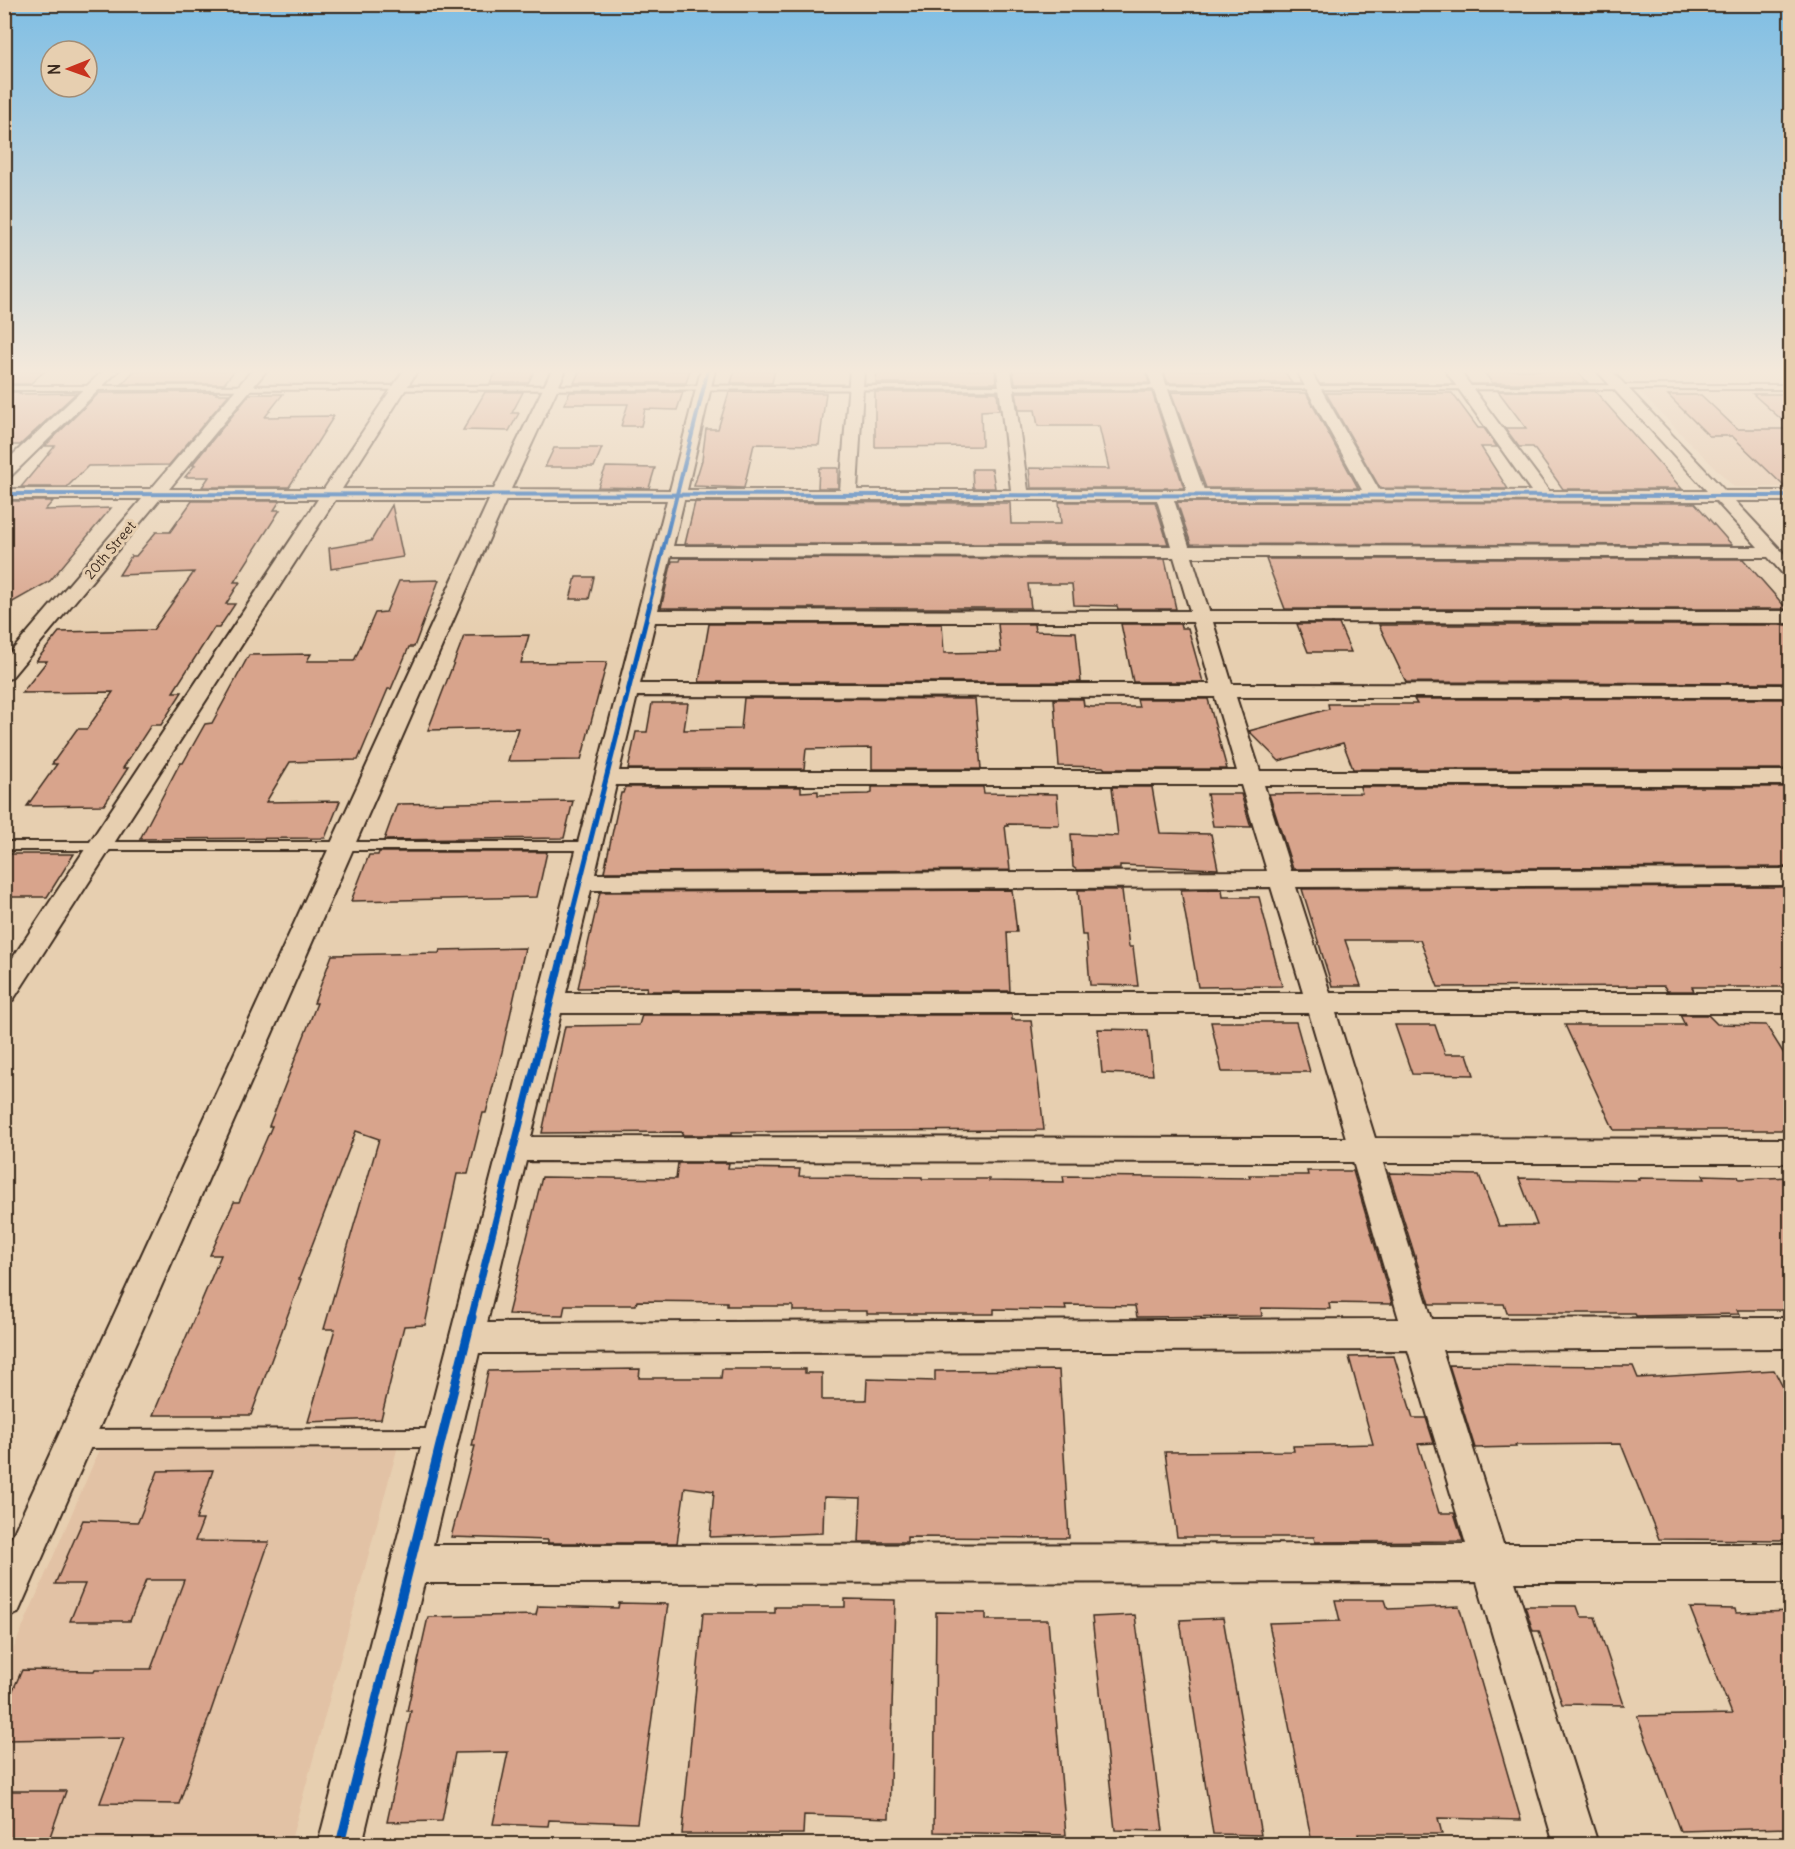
<svg xmlns="http://www.w3.org/2000/svg" width="1795" height="1849" viewBox="0 0 1795 1849" font-family="Delius,sans-serif">
	<style>
		.built { fill: #e2c2a5 }
		.building { fill: #d8a48c; stroke: #3b2a1e; stroke-width: 1.5 }
		.lines { fill: none; stroke-linecap: round; stroke-linejoin: round }
		.lane-casing { stroke: #3b2a1e; stroke-width: 4 }
		.street-casing { stroke: #3b2a1e; stroke-width: 4 }
		.lane { fill: #e7cfb0; fill-rule: evenodd }
		.street { fill: #e7cfb0; fill-rule: evenodd }
		.cycleway-far3-casing { stroke: #e7cfb0; stroke-width: 6 }
		.cycleway-far2-casing { stroke: #e7cfb0; stroke-width: 8 }
		.cycleway-far1-casing { stroke: #e7cfb0; stroke-width: 10 }
		.cycleway-casing { stroke: #e7cfb0; stroke-width: 13 }
		.cycleway-far3 { stroke: #0057b8; stroke-width: 4 }
		.cycleway-far2 { stroke: #0057b8; stroke-width: 5 }
		.cycleway-far1 { stroke: #0057b8; stroke-width: 7 }
		.cycleway { stroke: #0057b8; stroke-width: 9 }
		.labels { text-anchor: middle; stroke-width: 6; stroke-linejoin: round; paint-order: stroke }
		.far-street-label { font-size: 14px; fill: #3b2a1e; stroke: #e7cfb0 }
	</style>
	<rect width="100%" height="100%" fill="#e7cfb0"/>
	<filter id="ink" filterUnits="userSpaceOnUse"><feTurbulence type="fractalNoise" baseFrequency=".0167" numOctaves="2"/><feDisplacementMap in="SourceGraphic" scale="12" xChannelSelector="R" yChannelSelector="G"/><feConvolveMatrix kernelMatrix="1 2 1 2 8 2 1 2 1" color-interpolation-filters="sRGB"/></filter>
	<g filter="url(#ink)">
		<g class="built">
			<path d="M1789,391l1,96h-56l-94,-95z"/>
			<path d="M101,1446h297l-108,398h-285v-176z"/>
		</g>
		<g class="building">
			<path d="M4,370h42l-16,14h-26z"/>
			<path d="M135,370h100l-11,14h-102z"/>
			<path d="M498,370h37l-7,13h-38z"/>
			<path d="M580,370h110l-4,13h-112z"/>
			<path d="M735,370h40l-3,13h-41z"/>
			<path d="M877,370h118l1,13h-120z"/>
			<path d="M1013,370h132l4,13h-134z"/>
			<path d="M1163,370h121l8,13h-124z"/>
			<path d="M1483,370h93l12,13h-96z"/>
			<path d="M1498,391h97l87,98h-119l-30,-42h-14l-14,-19h21z"/>
			<path d="M4,392h17l-2,2 57,-1 -56,52h-16z"/>
			<path d="M217,392l-1,2h13l-60,71 -81,1 -21,21h-46l34,-41h-10l54,-53z"/>
			<path d="M485,392h38l-11,21h7l-10,18 -46,-1z"/>
			<path d="M570,392h113l-6,18 -32,-1 -4,17h-20l7,-22h-64z"/>
			<path d="M729,392l97,1 -7,52 -65,-1 -10,44 -50,-2 8,-26 4,-31h12z"/>
			<path d="M875,392h122l2,18 -18,1 1,35 -107,1z"/>
			<path d="M1016,392h136l32,96h-153l-2,-20 80,1 -10,-43h-61l-3,-16h-16z"/>
			<path d="M1171,392l135,1 52,95h-152z"/>
			<path d="M1326,393h126l26,35h6l13,19h-16l27,42 -128,-1z"/>
			<path d="M250,394h33l-18,23 69,-1 -45,71h-87l7,-10h-24l10,-12h-3z"/>
			<path d="M1753,394h38v34z"/>
			<path d="M1668,395h33l36,34h54v60h-4l-55,-53h-23z"/>
			<path d="M554,448h48l-8,19h-49z"/>
			<path d="M606,467l49,1 -6,20 -51,-1z"/>
			<path d="M819,468h19v20h-20z"/>
			<path d="M972,469h20l3,19h-22z"/>
			<path d="M10,501h43l-8,9 66,-2 -61,73 -46,26v-100z"/>
			<path d="M192,501h88l-6,9h6l-46,72h6l-14,22h9l-16,24h-5l-41,64h9l-21,33h-10l-28,43h5l-24,37 -77,1 30,-42h-5l25,-35h10l26,-37 -91,1 25,-32h-11l23,-29 94,-2 41,-58 -75,3 12,-19h5l20,-24h14z"/>
			<path d="M695,502l315,1 1,21h50l-2,-22h96l13,42h-483z"/>
			<path d="M1177,502l518,1 37,42 -541,-1z"/>
			<path d="M392,505l11,52 -72,12 -2,-21 42,-7z"/>
			<path d="M681,558l484,1 11,50h-58l-1,-3 -43,-1 -2,-21h-44l3,24h-370l11,-47h8z"/>
			<path d="M1266,559h477l44,50h-502z"/>
			<path d="M576,577h18l-5,22h-19z"/>
			<path d="M439,580l-25,67h-5l-18,42h-3l-30,71 -68,2 -24,40 74,-1 -15,37 -185,1 40,-76h3l22,-39 7,-1 37,-68 62,-1 -4,7h47l21,-48 11,-1 13,-31z"/>
			<path d="M709,624h233l2,29 57,-1 -3,-28h36l1,7 41,1 5,50h-382z"/>
			<path d="M1121,624h59l1,4h7l15,54h-70z"/>
			<path d="M1297,624h42l12,28h-43z"/>
			<path d="M1379,625h412v58l-385,-1z"/>
			<path d="M529,635l-8,28 86,-1 -26,98 -73,1 10,-33 -90,2 36,-94z"/>
			<path d="M744,698l231,1 6,70h-109v-21l-66,1 -2,20h-176l8,-37h11l5,-29h36l-4,27 57,-1z"/>
			<path d="M1054,699h29l1,7 8,1h47l-2,-8h71l19,70h-122l-2,-2 -44,-1z"/>
			<path d="M1414,699h369l8,10v60h-438l-10,-26 -64,18 -30,-30 80,-22 -1,-5h89z"/>
			<path d="M625,787h176v5l17,-1v4l51,-1 3,-1v-6h111l1,6 73,1 2,31 -52,-1 1,2h-3l5,44 -406,2 17,-79h2z"/>
			<path d="M1112,787h40l8,46 51,1 7,35 -98,-4v4l-43,1 -4,-3 -2,-33 47,2z"/>
			<path d="M1360,787h431v80l-498,2 -24,-75 93,-1z"/>
			<path d="M1207,794h34l10,33 -38,-1z"/>
			<path d="M573,801l-9,37 -180,2 13,-36z"/>
			<path d="M379,852h168l-10,45 -186,4 18,-46h9z"/>
			<path d="M4,854h70l-27,43h-43z"/>
			<path d="M1791,887v100h-99l2,4h-27l-3,-5 -226,1 -18,-47h-75l16,46h-29l-30,-97z"/>
			<path d="M1222,889l1,8h36l23,89 -84,1 -17,-97z"/>
			<path d="M1012,890l5,42h-10l3,59h-364l1,-4 -69,1 22,-96z"/>
			<path d="M1078,890h44l7,57h4l5,39 -48,-1 -4,-50h-4z"/>
			<path d="M525,948l-23,104 -16,61h-3l-15,61h-11l-32,151 -21,1 -23,93 -73,3 27,-93h-11l55,-190 -23,-8 -57,148h2l-50,136h-98l68,-160h-11l24,-53h5l33,-76h-3l48,-123h-3l18,-48 107,-2 1,-3z"/>
			<path d="M642,1015h370v5h19l13,110 -312,2v3h-50l1,-3 -141,1 23,-107 74,-1z"/>
			<path d="M1680,1015h28l9,9 49,1 25,40v65h-177l-49,-105h120z"/>
			<path d="M1211,1022h85l14,50h-88z"/>
			<path d="M1395,1025h40l10,29h22l7,21 -62,-1z"/>
			<path d="M1098,1029l50,1 5,45 -51,-2z"/>
			<path d="M678,1163h51l-1,5 72,1 -1,7 123,1v2h67v2l75,1 -1,-6 187,2 -1,-3h59l-1,-4h46l39,133 -63,-1 1,6 -69,-1 1,8 -125,1 -2,-11 -70,-1 1,5 -72,-1v5h-127v-3h-74v-5h-66v-4l-90,-1 -1,4h-71l-2,10 -55,-1 34,-137 134,2z"/>
			<path d="M1389,1173l90,2 20,51 38,-1 -18,-47 120,2 -1,-2 67,1 -2,-4 35,1 1,3 52,-2v133h-54l2,4 -103,2 -1,-3h-128l-3,-9h-74z"/>
			<path d="M1394,1356l19,62h13l8,25 -16,1 21,69h15l9,28 -148,1 -1,-5h-137l-12,-85 129,-1 -1,-5 80,-2 -24,-87z"/>
			<path d="M1449,1365l184,1 5,12 136,-8 17,33v137l-132,-1 -38,-95 -106,1 1,2 -41,1z"/>
			<path d="M640,1369l-1,9h82l1,-9h83v4h17v27h44l1,-21 68,2v-10l124,-1 10,168 -162,-1v5h-48l2,-44 -37,-1 -1,36 -113,4 4,-46 -29,-4 -8,56h-129v-3l-97,-3 24,-91h-3l16,-75z"/>
			<path d="M213,1470l-17,50h7l-8,21 74,1 -90,262 -79,-1 24,-65 -120,2v-30l18,-40 72,1 1,-2h56l33,-89h-38l-16,41h-60l15,-37h-30l28,-64 55,2 20,-51z"/>
			<path d="M845,1599l50,1 -6,218 -85,-3 -1,19h-121l21,-221h72v-6h70z"/>
			<path d="M1335,1600h50l3,9 71,-3 62,214 -83,-2 4,16h-84l1,5 -48,-1 -42,-215 71,-2z"/>
			<path d="M619,1603l49,1 -31,219 -88,-3 -1,6 -55,-2 15,-72 -53,1 -13,68 -55,1 24,-111h-4l21,-94 108,-2 2,-9 80,2z"/>
			<path d="M1525,1606h52l4,11h14l29,88 -62,-1 -23,-73h-6z"/>
			<path d="M1690,1608l45,1 1,4 55,-2v217l-111,3 -43,-115 95,-2z"/>
			<path d="M936,1612l50,1v7h62l18,215 -132,-3z"/>
			<path d="M1135,1615l28,216 -48,-1 -23,-213z"/>
			<path d="M1223,1618l38,217 -48,-1 -33,-214z"/>
			<path d="M4,1791h62l-19,54h-43z"/>
		</g>
		<g class="lines">
			<defs>
				<g id="lane">
					<path d="M1790,385v4l-1786,1v-4z"/>
					<path d="M4,842h585l6,4 -6,4h-585z"/>
					<path d="M440,1429l7,3 2,6 -2,6 -7,3 -364,1 -7,-3 -2,-6 2,-6 7,-3z"/>
				</g>
				<g id="street">
					<path d="M104,370h15l-109,107 -6,1v-15z"/>
					<path d="M252,370h15l-98,119h155l80,-119h14l-76,119h152l58,-119h14l-55,119 159,1 31,-120h14l-28,120h153l10,-120h14l-7,120h154l-14,-120h14l17,120h159l-40,-120h14l43,120h158l-66,-120h14l69,120 152,1 -86,-121h14l90,121h158l-111,-121h15l114,121h65v10h-55l55,59v16l-7,-2 -15,-17h-576l17,54h581v12l-577,-1 19,62 558,1v12h-554l24,74h530v14h-526l27,86 499,-2v16l-494,2 34,106h460v20h-454l39,125 415,1v24h-407l49,156 358,-1v30l-348,2 61,194h287v38h-275l83,262h-44l-77,-262 -1053,1 -62,261h-44l349,-1344h-161l-488,1113 -14,5v-64l485,-1054h-154l-322,500 -9,3v-32l314,-472h-158l-149,179 -7,2v-20l138,-161h-138v-10h147zM684,500h473l14,46h-498zM1174,500l542,1 42,46 -569,-1zM671,556l503,1 16,54 -532,-1zM655,622h538l18,62h-571zM637,696l578,1 22,74h-618zM616,785h625l26,86 -672,3zM1271,887l32,106h-737l25,-103zM561,1013h748l37,125 -815,-1zM526,1161l827,1 46,157 -912,4zM1408,1350l58,194 -1033,1 46,-192z"/>
				</g>
			</defs>
			<use href="#lane" class="lane-casing"/>
			<use href="#street" class="street-casing"/>
			<use href="#lane" class="lane"/>
			<use href="#street" class="street"/>
			<defs>
				<g id="cycleway-far3">
					<path d="M4,494l1786,2"/>
					<path d="M649,606l59,-236"/>
				</g>
				<path id="cycleway-far2" d="M572,914l78,-310"/>
				<path id="cycleway-far1" d="M471,1319l102,-407"/>
				<path id="cycleway" d="M340,1844l132,-527"/>
			</defs>
			<use href="#cycleway-far3" class="cycleway-far3-casing"/>
			<use href="#cycleway-far2" class="cycleway-far2-casing"/>
			<use href="#cycleway-far1" class="cycleway-far1-casing"/>
			<use href="#cycleway" class="cycleway-casing"/>
			<use href="#cycleway-far3" class="cycleway-far3"/>
			<use href="#cycleway-far2" class="cycleway-far2"/>
			<use href="#cycleway-far1" class="cycleway-far1"/>
			<use href="#cycleway" class="cycleway"/>
		</g>
	</g>
	<linearGradient id="sky" x2="0" y2="1"><stop stop-color="#7fbee4"/><stop offset="0.59" stop-color="#f4e9db"/><stop offset="1" stop-color="#f4e9db" stop-opacity="0"/></linearGradient>
	<rect width="1795" height="629" fill="url(#sky)"/>
	<g class="labels">
		<g class="far-street-label">
			<text transform="translate(110 550) rotate(-50)" y="5">20th Street</text>
		</g>
	</g>
	<rect width="1795" height="1849" fill="none" stroke="#e7cfb0" stroke-width="24"/>
	<rect x="12" y="12" width="1771" height="1825" fill="none" stroke="#3b2a1e" stroke-width="2" filter="url(#ink)"/>
	<g transform="translate(69 69) rotate(269)"><circle r="28" fill="#e7cfb0" stroke="#a28d76" stroke-width="1.5"/>
	<path d="M0-4.5L10 22L0 15L-10 22Z" fill="#c8321e"/>
	<text y="-9" font-size="16" font-weight="bold" text-anchor="middle" fill="#3b2a1e">N</text>
	</g>
</svg>
